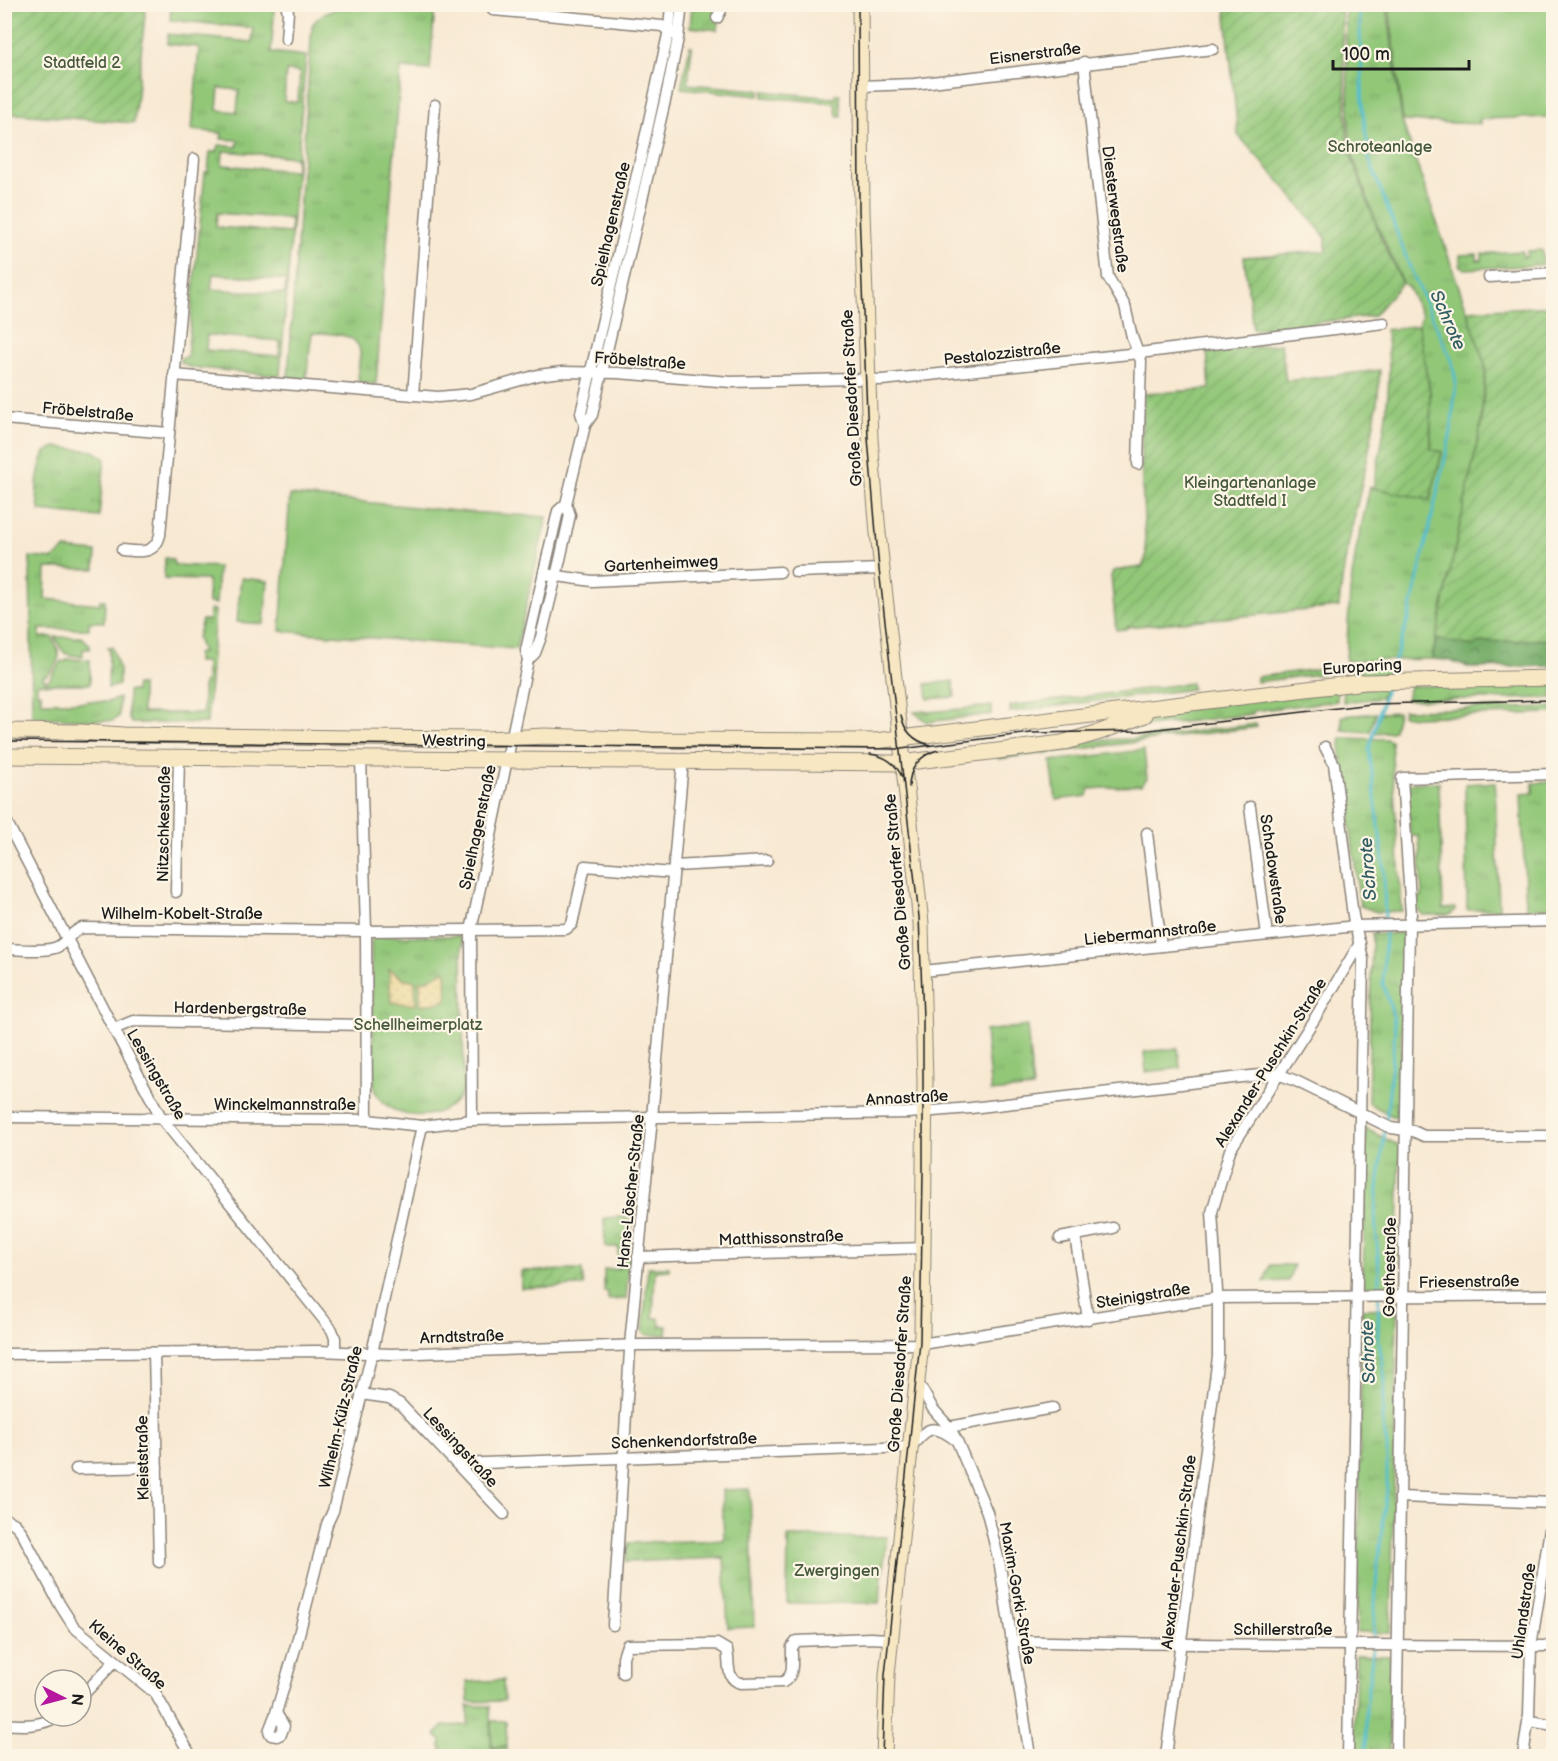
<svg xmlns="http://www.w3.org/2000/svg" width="1558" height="1761" viewBox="0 0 1558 1761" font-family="'Balsamiq Sans',sans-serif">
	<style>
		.grass { fill: url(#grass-tufts); stroke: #57724a; stroke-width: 1.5; fill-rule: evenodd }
		.forest { fill: url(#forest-crowns); stroke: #486442; stroke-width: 1.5 }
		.sand { fill: url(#sand-dots); stroke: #857b5d; stroke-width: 1.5 }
		.garden { fill: url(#garden-furrows); stroke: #57724a; stroke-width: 1.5 }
		.pitch { fill: #92c778; stroke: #57724a; stroke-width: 1.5 }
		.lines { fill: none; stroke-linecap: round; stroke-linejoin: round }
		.stream { stroke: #53bece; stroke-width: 3 }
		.street-casing { stroke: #8a8278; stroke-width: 13 }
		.secondary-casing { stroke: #8a8278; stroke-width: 17 }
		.street { stroke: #fff; stroke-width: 10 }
		.secondary { stroke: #f7e8c3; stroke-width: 15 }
		.tram { stroke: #1c1c1c; stroke-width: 1.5 }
		.labels { text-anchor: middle; stroke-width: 4.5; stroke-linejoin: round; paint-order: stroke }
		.street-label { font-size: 16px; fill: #1c1c1c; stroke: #fcf5e5 }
		.park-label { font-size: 16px; fill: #45583c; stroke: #fcf5e5 }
		.water-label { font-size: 18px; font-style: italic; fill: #325d63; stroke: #fcf5e5 }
	</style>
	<defs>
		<pattern id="grass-tufts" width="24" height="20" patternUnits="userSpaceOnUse" patternTransform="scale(1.5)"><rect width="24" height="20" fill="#92c778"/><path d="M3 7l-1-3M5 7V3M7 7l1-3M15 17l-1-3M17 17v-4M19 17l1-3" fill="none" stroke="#7daa67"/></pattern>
		<pattern id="forest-crowns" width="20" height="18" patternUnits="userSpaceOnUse" patternTransform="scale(1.5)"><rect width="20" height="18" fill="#75ac68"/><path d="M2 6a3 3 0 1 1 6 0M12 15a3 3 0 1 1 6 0" fill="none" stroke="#5f8b55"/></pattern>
		<pattern id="sand-dots" width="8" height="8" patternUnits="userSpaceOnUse" patternTransform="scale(1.5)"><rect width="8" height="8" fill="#eeda9e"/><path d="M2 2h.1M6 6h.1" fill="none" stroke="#ccba88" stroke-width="1.8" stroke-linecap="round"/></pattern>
		<pattern id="garden-furrows" width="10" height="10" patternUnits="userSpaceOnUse" patternTransform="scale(1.5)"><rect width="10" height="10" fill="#92c778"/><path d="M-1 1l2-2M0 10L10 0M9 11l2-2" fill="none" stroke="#7daa67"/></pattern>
	</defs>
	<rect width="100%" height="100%" fill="#fcf5e5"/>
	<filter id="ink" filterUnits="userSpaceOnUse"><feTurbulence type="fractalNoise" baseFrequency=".0167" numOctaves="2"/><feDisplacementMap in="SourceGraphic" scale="12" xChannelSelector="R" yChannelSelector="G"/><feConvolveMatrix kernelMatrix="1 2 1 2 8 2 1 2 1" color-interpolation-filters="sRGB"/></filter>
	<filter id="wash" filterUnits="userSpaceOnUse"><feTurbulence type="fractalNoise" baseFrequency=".008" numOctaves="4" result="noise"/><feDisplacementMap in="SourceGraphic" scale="24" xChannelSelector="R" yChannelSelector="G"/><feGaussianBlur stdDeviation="1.35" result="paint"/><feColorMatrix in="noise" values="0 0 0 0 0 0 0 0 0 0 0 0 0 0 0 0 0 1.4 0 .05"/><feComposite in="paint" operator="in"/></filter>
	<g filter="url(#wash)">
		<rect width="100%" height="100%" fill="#f8e9d3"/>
		<g class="grass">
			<path d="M171,5h104l-4,47 35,4 -26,320 -91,-9 -9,-5v-4l7,-1 18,-185h3l2,-20h7l2,-7 18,2 1,-7 -17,-1 1,-6 -30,-3 7,-83 -32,-3 1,-10 84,8 1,-14 -83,-8zM286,71l14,1 -2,30 -14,-1zM219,88l20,2 -2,22 -20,-2zM223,151l73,6v14l-74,-6zM217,213l74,6 -1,14 -74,-6zM213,274l73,6 -1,14 -74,-5zM207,335l73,6 -1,15 -73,-6z"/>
			<path d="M347,5h88l-5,65 -29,-2 -25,316 -17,-1c-2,-10 0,-19 1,-29 0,-23 -32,-20 -48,-21l-6,46 -18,-2 24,-352c6,-10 23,-18 35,-17z"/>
			<path d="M692,5h29l-3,25 -28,-3z"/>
			<path d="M1345,5h42l15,116 84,245 -6,64 -48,229 -86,2 4,-70 6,-41 14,-63 60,12 12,-47 -11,-2 -1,-58 -12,-67 4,-9 -14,-29 -5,-4 -28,-63 -25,-72z"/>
			<path d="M690,46h2l-4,38 70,6 2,1 -1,5 -78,-8z"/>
			<path d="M763,91l72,7 1,-4h4l1,22h-4l-2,-13 -72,-6z"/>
			<path d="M1542,250l1,15 -79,4 -4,-4v-10l17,-1v6h5v-6l40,-3 1,6h4v-6z"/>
			<path d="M55,447l39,4 11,7 -6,59 -59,-6c-6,-21 -3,-39 5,-59z"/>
			<path d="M65,549l31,3 -1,17 -49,-1 -1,31 55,5v-4h5l-1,22h-15v7h-49v8h12c7,14 11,18 1,31 -3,5 -5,7 -11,9l4,3 -2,3 -7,1v9h4v9h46l1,-1 19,1 12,-4v18l-6,5 -81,-4 -2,-160 23,2z"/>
			<path d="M165,558l7,1 3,6 43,2 -2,37 -8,-1v-23l-44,-1z"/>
			<path d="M210,609l5,1 -8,113h-76l-3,-7v-25h7l1,-6h6v28h61v-30l3,-1v-20h-9v-8l5,-2 -5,-14 5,-18h7z"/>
			<path d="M55,637h27l8,8v4h-7v7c-19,0 -20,-2 -28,-19z"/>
			<path d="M107,647h5l7,21v17l-11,3 1,-37z"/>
			<path d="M67,659l23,1v24h-44l15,-23 4,1z"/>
			<path d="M1391,665l-3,9 -44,5 1,-6 13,-7z"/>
			<path d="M1333,667l1,5 -77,10v-5z"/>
			<path d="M953,681l2,16 -27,2 -2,-15z"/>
			<path d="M1191,683l1,6 -182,23v-6z"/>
			<path d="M1553,684v14l-147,2 4,-14z"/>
			<path d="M1384,687l-3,11 -38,4 1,-13z"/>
			<path d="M1337,690v11l-84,10v3l-131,15 40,-17z"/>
			<path d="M992,706v8l-65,8 -13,-10 10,-1 4,1z"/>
			<path d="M1553,707v6l-139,4 -12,-2 1,-5z"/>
			<path d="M1398,712l-4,18 -3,2 -17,1 6,-20z"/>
			<path d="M1376,713l-6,19 -28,-2v-14z"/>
			<path d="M1256,724l1,3 -259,32 1,-2 96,-17 39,-1z"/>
			<path d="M1341,738l45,1 5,2 11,170 -25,1 -17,-6 -20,-161z"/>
			<path d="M1144,750l3,28 -6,7 -51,4 -3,7 -31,4 -5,-39z"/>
			<path d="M1439,782l4,127 12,-1v2l-5,5h-27l-5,-5 -1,-12 5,-1 -3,-61h-9l-3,-53z"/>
			<path d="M1495,782l4,127 -32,1 -2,-126z"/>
			<path d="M1551,782l2,125 -27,2 -5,-115 12,-1v-10z"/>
			<path d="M1403,933l-3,187 -32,-17 4,-169z"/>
			<path d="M375,936h83l4,5 2,147c-14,36 -75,37 -90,1l-3,-147z"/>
			<path d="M1027,1026l6,62 -42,4 -6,-61z"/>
			<path d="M1366,1129l34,17 -3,140h-32l-2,-2z"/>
			<path d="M622,1217l11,3 -7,79 -18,1v-8h-4v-22l14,-1v-22h-13l-1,-29z"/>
			<path d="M1270,1265h24l-6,16 -24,1z"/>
			<path d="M648,1267h21v3l-14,1 -2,47h6l1,8h7v9h-20l-4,-3z"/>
			<path d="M1397,1308l-6,325 -34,-1 5,-323z"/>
			<path d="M750,1489l4,138 -26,1 -4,-70 -98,4 2,-19 96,-3 -2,-50z"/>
			<path d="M788,1537h99l-8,66h-92z"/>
			<path d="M1356,1655l34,1 -1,100h-35z"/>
			<path d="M468,1706h22l1,42 16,-1v9h-66v-15l-6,-6 9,-9 24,-1z"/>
		</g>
		<path class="forest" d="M1436,639l37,6 6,-3 74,-3v27l-82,2 -24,-8 -15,-1z"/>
		<g class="sand">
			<path d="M389,969l14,9 12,3 1,24 -25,-3z"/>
			<path d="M446,970l1,29 -9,4 -18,2v-24l7,-1z"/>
		</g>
		<g class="garden">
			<path d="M4,5h142l-12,118 -129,-10z"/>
			<path d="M1225,5h116l7,142 33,91 21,45 -29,33 -120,14 -9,-73 82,-6v-13l-39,-48 -49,-55z"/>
			<path d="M1553,306v333l-73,3 -7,4 -37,-7 45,-214 5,-58 -19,-57z"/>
			<path d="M1418,325l12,67 1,57 11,3 -12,48 -57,-12c11,-53 21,-105 13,-158z"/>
			<path d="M1281,344l5,37 94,-11c-4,81 -34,157 -41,237l-212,20 -1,2 -10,1 -5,-54 2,-5 29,-4 4,-10 -5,-96 2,-67 67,-5 -3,-37z"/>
			<path d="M582,1270l2,16 -63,2v-17z"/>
		</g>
		<g class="pitch">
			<path d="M1389,5h164v112l-73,2v5l-77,-3z"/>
			<path d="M290,495l177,17 80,5 -31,132 -236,-18z"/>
			<path d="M241,578l27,3 -4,43 -27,-2z"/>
			<path d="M1178,1048l2,20 -34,4 -2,-20z"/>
			<path d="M503,1680l1,21 -36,1 -1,-20z"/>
			<path d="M491,1721h15l1,25 -15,1z"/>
		</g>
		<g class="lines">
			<g class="stream">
				<path d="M1359,4l4,107 6,48 42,111 41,91 4,21 -5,50 -41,181 -20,63"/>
				<path d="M1386,1122l9,-91 -2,-16 -10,-31 2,-50 -1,-66 -15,-118 17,-62"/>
				<path d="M1373,1641l4,-70 10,-83v-43l-5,-25 3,-42 -7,-42 1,-64 -4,-58 10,-85"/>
				<path d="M1366,1756v-48l7,-60"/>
			</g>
		</g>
	</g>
	<g filter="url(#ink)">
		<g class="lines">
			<defs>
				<g id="street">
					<path d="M493,10l169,16 11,8"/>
					<path d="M717,18l7,-14"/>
					<path d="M286,39l2,-27 -2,-8"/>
					<path d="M1084,62l24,215 17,29 7,31 9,24 -3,103"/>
					<path d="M860,86l54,-2 299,-35"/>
					<path d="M1489,277l65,-4"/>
					<path d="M174,375l264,22 33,-3 67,-19 24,-3 56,1 113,9 120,-3 31,1 257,-27 245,-30"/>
					<path d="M413,395l22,-290"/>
					<path d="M4,419l165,14"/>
					<path d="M585,425l-4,-12 57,-243 31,-140 2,-26"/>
					<path d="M122,550c17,2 33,5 38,-15l34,-376"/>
					<path d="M796,572l86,-3"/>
					<path d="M544,574l48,7 188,-9"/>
					<path d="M528,660l7,-7 6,-16 18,-73 11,-49 -4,-11"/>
					<path d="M1325,747l9,17 19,152 10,43 -15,797"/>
					<path d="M1250,807l17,128"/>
					<path d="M4,817l105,203 53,99 170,211 3,8v13"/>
					<path d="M1147,833l14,113"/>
					<path d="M674,866l93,-5"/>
					<path d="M176,892l3,-135"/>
					<path d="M4,949c14,0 44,4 55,-3 8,-5 13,-15 23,-18l284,3 -5,-173"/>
					<path d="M923,971l433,-45 198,-5"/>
					<path d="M114,1029l19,-8 234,4"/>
					<path d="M4,1117l363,3 55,6 50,-6 436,-7 63,-5 297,-34 15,2 13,5 95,47 22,3 11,5h130"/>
					<path d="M367,1120l-1,-189 200,-2 6,-5 13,-58 88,7"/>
					<path d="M472,1120l-1,-190 2,-9 55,-261 -2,-10 32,-139 8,-7 19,-79 7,-10 75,-323 11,-54 4,-34"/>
					<path d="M1075,1235l13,84"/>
					<path d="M1060,1238l53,-10"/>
					<path d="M638,1257l286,-9"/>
					<path d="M154,1353l5,209"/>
					<path d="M4,1354l315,-3 72,3 249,-9 281,-1 297,-46 336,-3"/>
					<path d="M918,1383l15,26 16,18 8,14 30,71 13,54 30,190"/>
					<path d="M361,1394l28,4 11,6 104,110"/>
					<path d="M949,1427l104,-19"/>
					<path d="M458,1464l453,-17c17,-21 23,-24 46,-6"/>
					<path d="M76,1469l81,-2"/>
					<path d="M1400,1497l154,6"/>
					<path d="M4,1518l11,6 6,7 39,74 14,22 81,66 36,63"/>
					<path d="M613,1625l18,-291 21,-216 31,-357"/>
					<path d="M1012,1641c180,5 361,3 542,5"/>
					<path d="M623,1673v-16l4,-12 90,-1 10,6c3,13 -2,29 14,33l42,-1c13,-7 8,-22 9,-35l5,-6 73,-3 20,1"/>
					<path d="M81,1697l33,-35"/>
					<path d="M276,1713l21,-71 30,-118 6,-13 39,-158 50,-227"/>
					<path d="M276,1713l8,13 -3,8 -4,2 -6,-1 -2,-4z"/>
					<path d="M1529,1721l25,4"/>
					<path d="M4,1724c20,2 37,2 55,-8"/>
					<path d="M1166,1756l52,-399v-50l-6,-95 18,-62 85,-132 45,-75"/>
					<path d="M1396,1756l13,-833 2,-9 -9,-136 152,-4"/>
					<path d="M1523,1756l6,-41 2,-69 23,-141"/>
				</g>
				<g id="secondary">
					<path d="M860,4l2,207 8,228 8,94 43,390 4,159 -3,251 -35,342 -3,81"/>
					<path d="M4,731l76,1 43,3 232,3 131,1 59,-3 105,4 225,1 490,-59 189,-4"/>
					<path d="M4,756l897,7 161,-20 38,-11 45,-17"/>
				</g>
			</defs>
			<use href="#street" class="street-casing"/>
			<use href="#secondary" class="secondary-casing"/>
			<use href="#street" class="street"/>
			<use href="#secondary" class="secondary"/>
			<g class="tram">
				<path d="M858,4l1,207 9,227 11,131 40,348 4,101v156l-3,168 -35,333 -3,81"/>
				<path d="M901,715c3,16 13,26 29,30"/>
				<path d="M4,741l897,8 130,-16 110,-2 230,-27 183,-4"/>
				<path d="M870,754c15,2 26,9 32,23"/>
				<path d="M909,787c0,-19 11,-32 29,-37"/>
			</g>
		</g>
	</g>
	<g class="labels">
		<g class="street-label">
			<text transform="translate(1035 53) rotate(-7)" y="6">Eisnerstraße</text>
			<text transform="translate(1116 209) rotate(83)" y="6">Diesterwegstraße</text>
			<text transform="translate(610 224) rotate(-77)" y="6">Spielhagenstraße</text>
			<text transform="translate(1002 353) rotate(-6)" y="6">Pestalozzistraße</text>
			<text transform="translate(640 360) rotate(4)" y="6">Fröbelstraße</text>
			<text transform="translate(851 398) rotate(-93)" y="6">Große Diesdorfer Straße</text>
			<text transform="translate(88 411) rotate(5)" y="6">Fröbelstraße</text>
			<text transform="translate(661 563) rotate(-3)" y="6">Gartenheimweg</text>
			<text transform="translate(1362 666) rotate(-4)" y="6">Europaring</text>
			<text transform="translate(454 740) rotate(1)" y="6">Westring</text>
			<text transform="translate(163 824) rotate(-89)" y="6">Nitzschkestraße</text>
			<text transform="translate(477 827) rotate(-78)" y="6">Spielhagenstraße</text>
			<text transform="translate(1274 869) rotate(82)" y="6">Schadowstraße</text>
			<text transform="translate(897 882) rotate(-95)" y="6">Große Diesdorfer Straße</text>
			<text x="182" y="919">Wilhelm-Kobelt-Straße</text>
			<text transform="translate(1150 932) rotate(-6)" y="6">Liebermannstraße</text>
			<text transform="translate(240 1008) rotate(1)" y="6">Hardenbergstraße</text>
			<text transform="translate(1270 1062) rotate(-58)" y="6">Alexander-Puschkin-Straße</text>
			<text transform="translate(157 1074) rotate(60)" y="6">Lessingstraße</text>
			<text transform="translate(907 1097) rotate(-3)" y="6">Annastraße</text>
			<text x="285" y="1110">Winckelmannstraße</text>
			<text transform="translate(630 1191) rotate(-84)" y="6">Hans-Löscher-Straße</text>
			<text transform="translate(781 1237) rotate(-2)" y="6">Matthissonstraße</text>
			<text transform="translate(1389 1267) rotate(-89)" y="6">Goethestraße</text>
			<text transform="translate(1469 1281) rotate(-1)" y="6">Friesenstraße</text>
			<text transform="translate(1143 1295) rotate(-9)" y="6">Steinigstraße</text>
			<text transform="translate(462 1336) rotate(-2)" y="6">Arndtstraße</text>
			<text transform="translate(899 1364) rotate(-86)" y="6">Große Diesdorfer Straße</text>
			<text transform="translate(340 1417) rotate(-77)" y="6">Wilhelm-Külz-Straße</text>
			<text transform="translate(684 1440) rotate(-2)" y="6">Schenkendorfstraße</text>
			<text transform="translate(461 1447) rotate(47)" y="6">Lessingstraße</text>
			<text transform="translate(142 1458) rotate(-91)" y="6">Kleiststraße</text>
			<text transform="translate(1178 1552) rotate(-83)" y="6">Alexander-Puschkin-Straße</text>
			<text transform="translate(1018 1593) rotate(80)" y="6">Maxim-Gorki-Straße</text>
			<text transform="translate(1523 1611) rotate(-82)" y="6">Uhlandstraße</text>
			<text x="1283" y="1635">Schillerstraße</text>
			<text transform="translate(128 1654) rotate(41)" y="6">Kleine Straße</text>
		</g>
		<g class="park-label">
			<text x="82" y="68">Stadtfeld 2</text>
			<text x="1380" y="152">Schroteanlage</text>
			<text x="1250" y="488">Kleingartenanlage<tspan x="1250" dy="18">Stadtfeld I</tspan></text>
			<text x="418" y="1030">Schellheimerplatz</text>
			<text x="837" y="1576">Zwergingen</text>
		</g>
		<g class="water-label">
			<text transform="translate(1448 320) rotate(66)" y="6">Schrote</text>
			<text transform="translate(1368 869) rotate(-94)" y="6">Schrote</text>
			<text transform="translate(1368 1352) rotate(-92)" y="6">Schrote</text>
		</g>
	</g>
	<rect width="1558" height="1761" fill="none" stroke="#fcf5e5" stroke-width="24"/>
	<g transform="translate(63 1698) rotate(96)"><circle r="28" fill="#fcf5e5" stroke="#a29e95" stroke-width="1.5"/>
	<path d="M0-4.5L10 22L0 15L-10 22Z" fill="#b5179e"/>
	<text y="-9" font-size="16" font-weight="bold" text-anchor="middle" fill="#1c1c1c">N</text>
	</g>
	<path d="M1333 60v9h136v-9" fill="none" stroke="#1c1c1c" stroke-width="3"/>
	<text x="1342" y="60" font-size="18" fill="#1c1c1c" stroke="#fcf5e5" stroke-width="4.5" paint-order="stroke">100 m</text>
</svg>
